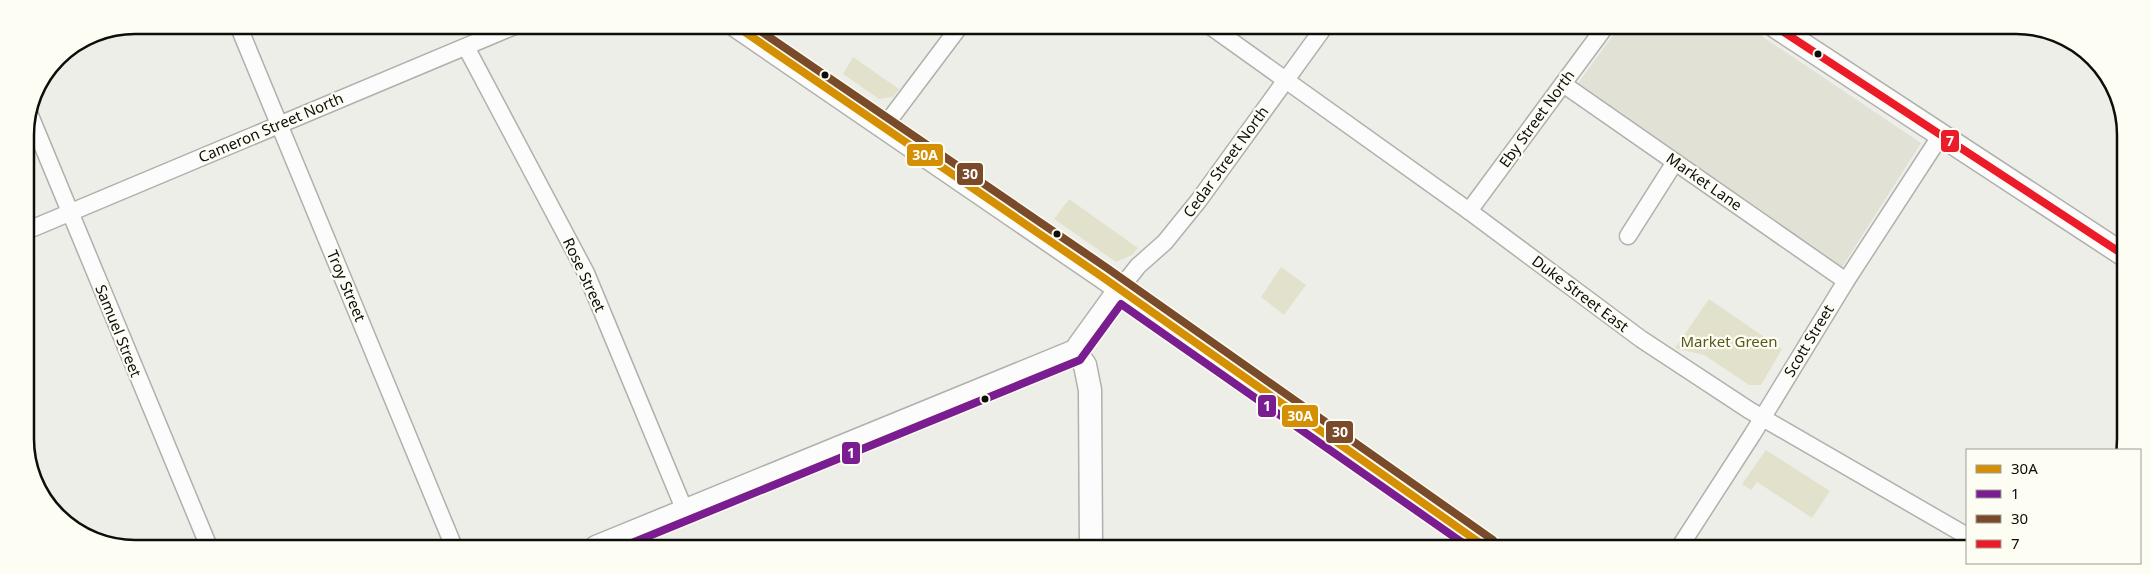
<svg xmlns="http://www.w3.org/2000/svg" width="2151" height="574" viewBox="0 0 2151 574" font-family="'Noto Sans',sans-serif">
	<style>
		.built { fill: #e1e1d5 }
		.green { fill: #e2e2cc }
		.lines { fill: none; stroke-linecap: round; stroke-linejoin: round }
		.street-casing { stroke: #b0b0ac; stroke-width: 19 }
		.secondary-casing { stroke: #b0b0ac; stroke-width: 25 }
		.street { stroke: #fcfcfc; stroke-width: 16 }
		.secondary { stroke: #fcfcfc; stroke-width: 22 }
		.bus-1-casing { stroke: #fdfdf3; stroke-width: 11 }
		.bus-2-casing { stroke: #fdfdf3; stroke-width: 11 }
		.bus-3-casing { stroke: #fdfdf3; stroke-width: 11 }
		.bus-4-casing { stroke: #fdfdf3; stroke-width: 11 }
		.bus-1 { stroke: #d48f02; stroke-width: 8 }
		.bus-2 { stroke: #7a1d90; stroke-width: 8 }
		.bus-3 { stroke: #7a4b2a; stroke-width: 8 }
		.bus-4 { stroke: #ec1b29; stroke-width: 8 }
		.bus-dot { fill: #0d0d0a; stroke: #fdfdf3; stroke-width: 2 }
		.labels { text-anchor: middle; stroke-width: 4.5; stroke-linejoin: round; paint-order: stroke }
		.street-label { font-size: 15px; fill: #0d0d0a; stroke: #fdfdf3 }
		.park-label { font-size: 15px; fill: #5b571c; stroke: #fdfdf3 }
		.rim { fill: none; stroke: #0d0d0a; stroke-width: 2.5 }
		.line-badge { stroke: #fdfdf3; stroke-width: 2 }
		.badge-label { font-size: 14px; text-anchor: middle; font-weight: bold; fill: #fff }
	</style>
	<rect width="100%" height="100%" fill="#eeeee8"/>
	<path class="built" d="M1619,27h129l173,116 -82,129 -263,-186z"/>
	<g class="green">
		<path d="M853,57l46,32 -6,8 -14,2 -36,-25z"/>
		<path d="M1069,199l69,49 -6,7 -16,7 -62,-43z"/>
		<path d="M1281,267l25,18 -22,30 -23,-18z"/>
		<path d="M1709,299l73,50 -21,36h-12l-45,-30 -29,-7z"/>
		<path d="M1766,450l64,41 -18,27 -55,-36 -6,8 -9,-6z"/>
	</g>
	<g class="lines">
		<defs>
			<g id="street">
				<path d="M238,25l216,522"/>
				<path d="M1210,26l259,185 172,128 108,71 218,126"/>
				<path d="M466,47l120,226 99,238"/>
				<path d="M1563,84l283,197"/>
				<path d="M29,113l180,434"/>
				<path d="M884,127l76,-101"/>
				<path d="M1469,211l136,-184"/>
				<path d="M26,231l491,-206"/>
				<path d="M1628,236l47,-74"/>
				<path d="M1119,290l19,-24 27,-24 34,-42 126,-174"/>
				<path d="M1679,548l73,-113 94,-154 95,-146"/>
			</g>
			<g id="secondary">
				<path d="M736,26l365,250 386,272"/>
				<path d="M1776,27l348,228"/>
				<path d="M1075,351l10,14 5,25 1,158"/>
				<path d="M596,547l479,-196 44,-61"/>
			</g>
		</defs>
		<use href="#street" class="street-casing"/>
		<use href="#secondary" class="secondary-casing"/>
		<use href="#street" class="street"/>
		<use href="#secondary" class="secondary"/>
		<defs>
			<path id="bus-1" d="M736,26l365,250 386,272"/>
			<path id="bus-2" d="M622,547l458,-187 41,-56 349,244"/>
			<path id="bus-3" d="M753,26l354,242 386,272"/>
			<path id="bus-4" d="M1776,27l348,228"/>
		</defs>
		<use href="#bus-1" class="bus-1-casing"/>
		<use href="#bus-2" class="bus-2-casing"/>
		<use href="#bus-3" class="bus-3-casing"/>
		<use href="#bus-4" class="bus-4-casing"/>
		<use href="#bus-1" class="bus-1"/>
		<use href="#bus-2" class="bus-2"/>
		<use href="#bus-3" class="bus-3"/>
		<use href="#bus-4" class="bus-4"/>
	</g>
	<g class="bus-dot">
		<circle cx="1818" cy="54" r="4.5"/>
		<circle cx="825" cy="75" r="4.5"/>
		<circle cx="1057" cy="234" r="4.5"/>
		<circle cx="985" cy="399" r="4.5"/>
	</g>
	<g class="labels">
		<g class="street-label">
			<text transform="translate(1537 119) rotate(-54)" y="5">Eby Street North</text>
			<text transform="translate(271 128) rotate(-23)" y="5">Cameron Street North</text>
			<text transform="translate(1226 162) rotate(-54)" y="5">Cedar Street North</text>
			<text transform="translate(1704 182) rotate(35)" y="5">Market Lane</text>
			<text transform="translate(584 275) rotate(65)" y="5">Rose Street</text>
			<text transform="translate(346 286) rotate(67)" y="5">Troy Street</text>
			<text transform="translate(1580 294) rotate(37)" y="5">Duke Street East</text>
			<text transform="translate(118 331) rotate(68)" y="5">Samuel Street</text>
			<text transform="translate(1809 341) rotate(-59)" y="5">Scott Street</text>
		</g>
		<g class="park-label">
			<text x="1729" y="347">Market Green</text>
		</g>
	</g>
	<path d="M0 0H2151V574H0ZM135 34H2016A101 101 0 0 1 2117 135V439A101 101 0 0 1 2016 540H135A101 101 0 0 1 34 439V135A101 101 0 0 1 135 34Z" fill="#fdfdf3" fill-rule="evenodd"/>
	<path class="rim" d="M135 34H2016A101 101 0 0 1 2117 135V439A101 101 0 0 1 2016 540H135A101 101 0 0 1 34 439V135A101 101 0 0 1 135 34Z"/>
	<g class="line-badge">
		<rect x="1940" y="129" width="20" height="24" rx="5" fill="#ec1b29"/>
		<rect x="906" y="143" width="38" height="24" rx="5" fill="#d48f02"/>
		<rect x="956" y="162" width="28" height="24" rx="5" fill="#7a4b2a"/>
		<rect x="1257" y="394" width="20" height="24" rx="5" fill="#7a1d90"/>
		<rect x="1281" y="404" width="38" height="24" rx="5" fill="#d48f02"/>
		<rect x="1325" y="420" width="29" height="24" rx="5" fill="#7a4b2a"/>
		<rect x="841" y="441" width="20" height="24" rx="5" fill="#7a1d90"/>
	</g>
	<g class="badge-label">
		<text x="1950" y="146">7</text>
		<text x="925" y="160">30A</text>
		<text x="970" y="179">30</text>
		<text x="1267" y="411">1</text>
		<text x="1300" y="421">30A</text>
		<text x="1340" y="437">30</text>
		<text x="851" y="458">1</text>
	</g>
	<rect x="1966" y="449" width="175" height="115" fill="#fdfdf3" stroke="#9d9d96"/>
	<rect x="1976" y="465" width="25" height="8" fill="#d48f02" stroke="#9d9d96"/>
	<text x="2011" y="474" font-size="15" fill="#0d0d0a">30A</text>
	<rect x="1976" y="490" width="25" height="8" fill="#7a1d90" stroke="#9d9d96"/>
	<text x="2011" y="499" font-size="15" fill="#0d0d0a">1</text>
	<rect x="1976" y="515" width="25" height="8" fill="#7a4b2a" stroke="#9d9d96"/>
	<text x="2011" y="524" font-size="15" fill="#0d0d0a">30</text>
	<rect x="1976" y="540" width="25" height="8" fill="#ec1b29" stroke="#9d9d96"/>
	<text x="2011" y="549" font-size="15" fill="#0d0d0a">7</text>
</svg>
